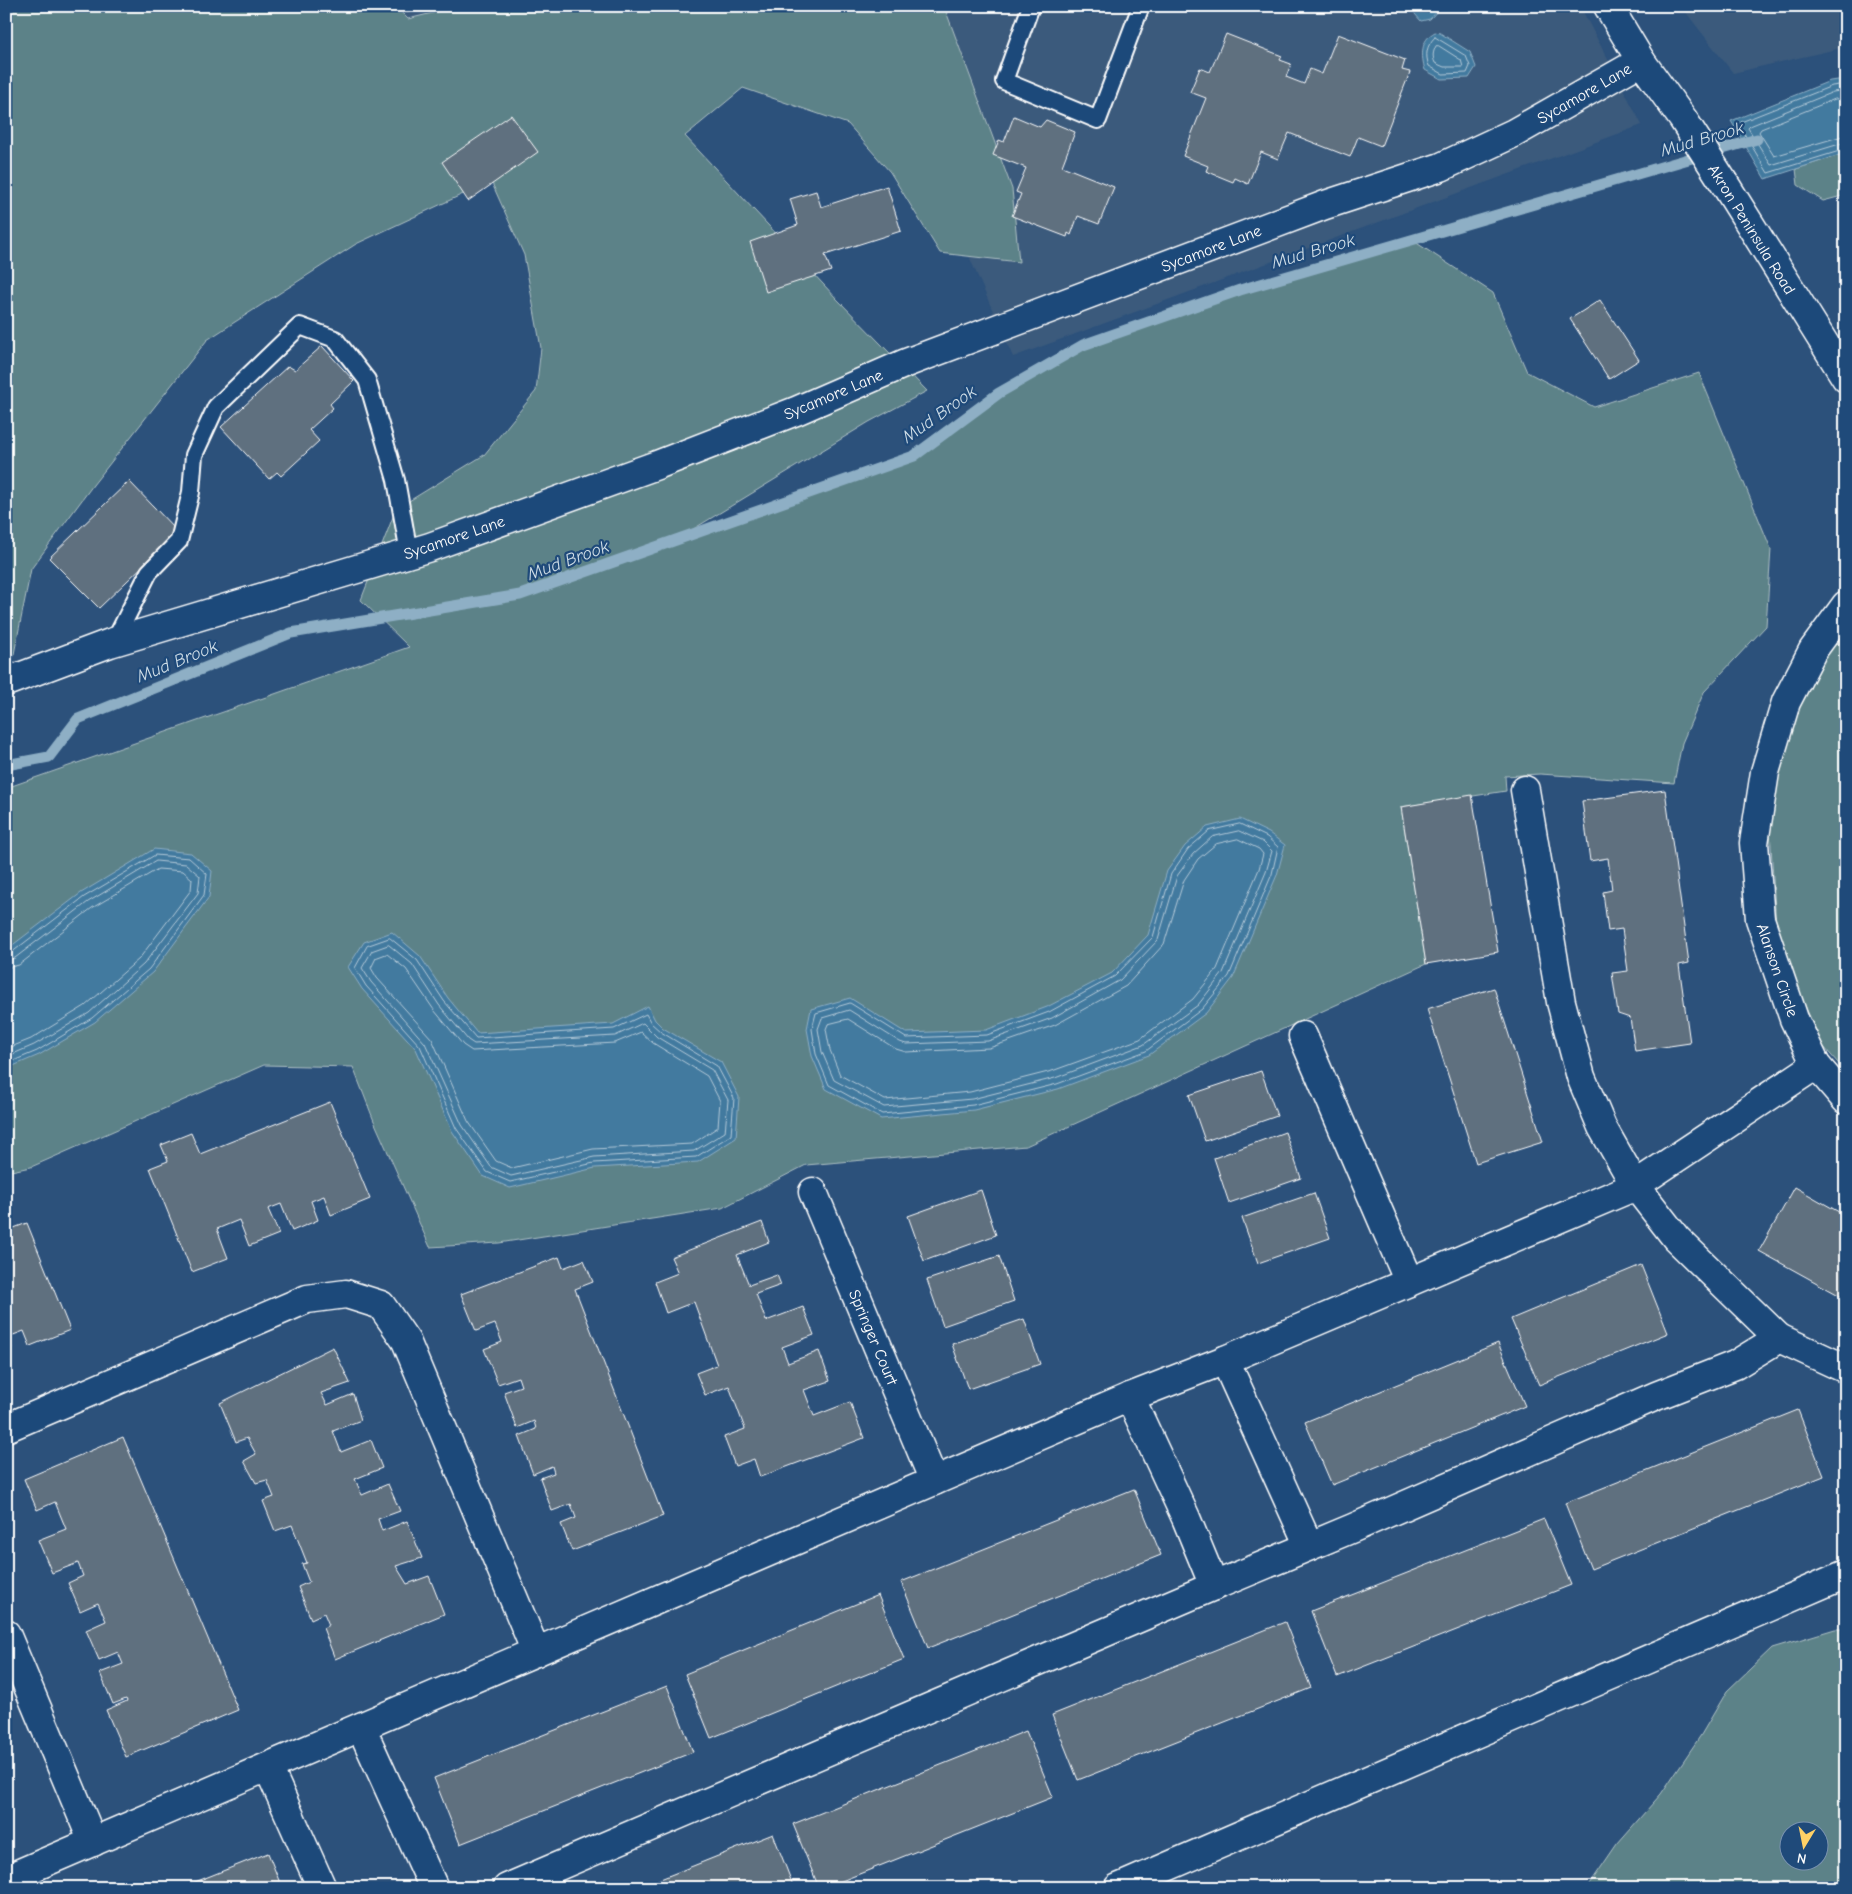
<svg xmlns="http://www.w3.org/2000/svg" width="1852" height="1894" viewBox="0 0 1852 1894" font-family="'Comic Neue',sans-serif">
	<style>
		.built { fill: #3b5a7c }
		.green { fill: #5c8288; stroke: #aec0c4; fill-rule: evenodd }
		.water { fill: #437a9f; stroke: #8eafc5 }
		.lines { fill: none; stroke-linecap: round; stroke-linejoin: round }
		.shore { stroke: #b4cad9; stroke-width: 1 }
		.stream { stroke: #8eafc5; stroke-width: 11 }
		.building { fill: #5e6f7f; stroke: #fff }
		.lane-casing { stroke: #fff; stroke-width: 20 }
		.street-casing { stroke: #fff; stroke-width: 31 }
		.secondary-casing { stroke: #fff; stroke-width: 31 }
		.lane { stroke: #1f4a7a; stroke-width: 16 }
		.street { stroke: #1f4a7a; stroke-width: 28 }
		.secondary { stroke: #1f4a7a; stroke-width: 28 }
		.labels { text-anchor: middle; stroke-width: 4.5; stroke-linejoin: round; paint-order: stroke }
		.street-label { font-size: 16px; fill: #fff; stroke: #1f4a7a }
		.water-label { font-size: 18px; font-style: italic; fill: #d0dee7; stroke: #1f4a7a }
	</style>
	<rect width="100%" height="100%" fill="#2c517b"/>
	<filter id="ink" filterUnits="userSpaceOnUse"><feTurbulence type="fractalNoise" baseFrequency=".02" numOctaves="2"/><feDisplacementMap in="SourceGraphic" scale="10" xChannelSelector="R" yChannelSelector="G"/><feConvolveMatrix kernelMatrix="1 2 1 2 8 2 1 2 1" color-interpolation-filters="sRGB"/></filter>
	<g filter="url(#ink)">
		<g class="built">
			<path d="M395,6h66l-53,13z"/>
			<path d="M860,6h720l62,119 -629,232z"/>
			<path d="M1681,6h165v41l-113,26z"/>
		</g>
		<g class="green">
			<path d="M6,6h389l13,13 53,-13h483l68,183 7,73 -79,-9 -50,-81 -42,-48 -105,-36 -58,48 152,163 90,92 -58,31 -197,120 242,-86 85,-63 84,-48 157,-55 172,-50 81,53 34,79 67,35 105,-34 72,176 -5,77 -62,66 -22,51 -8,40 -134,-9 -35,2 1,15 -105,16 25,157 -400,182 -220,19 -84,43 -223,35 -69,4 -56,-126 -21,-54 -89,-2 -233,102 -25,5v-384l403,-141 -48,-47 35,-91 88,-54 52,-64 5,-43 -17,-93 -33,-74 -135,63 -149,96 -114,145 -62,84 -25,125z"/>
			<path d="M1846,153v42l-23,6 -25,-16 -2,-16z"/>
			<path d="M1846,617v455l-23,-26 -22,-49 -25,-72 -7,-111 23,-92 26,-63z"/>
			<path d="M1835,1629h11v259h-259l30,-44 44,-50 40,-59 26,-44 45,-43zM1790,1832h30v30h-30z"/>
		</g>
		<g class="water">
			<path d="M1414,6h28l-12,13 -9,2 -6,-7z"/>
			<path d="M1435,32l5,1 30,19 6,15 -7,11 -28,1 -16,-9c-4,-14 -5,-30 10,-38z"/>
			<path d="M1846,79v74l-81,26 -34,-58 99,-40z"/>
			<path d="M1240,819l29,14 16,12 -8,30 -44,103 -27,35 -57,42 -91,34 -84,21 -93,9 -55,-30 -14,-33 -5,-27 4,-20 39,-11 56,35 80,-3 61,-23 65,-34 36,-38 19,-64 18,-25 22,-19z"/>
			<path d="M154,849l37,4 21,18 -3,26 -56,75 -58,50 -56,33 -33,14v-119l75,-57z"/>
			<path d="M392,932l28,24 28,42 29,35 136,-9 35,-18 7,14 8,8 58,34 18,35 -3,41 -38,24 -103,6 -85,20 -27,-12 -31,-45 -36,-82 -54,-60 -14,-22 16,-25z"/>
		</g>
		<g class="lines">
			<g class="shore">
				<path d="M1435,37l31,19 4,10 -3,7 -24,1 -14,-8c-4,-11 -3,-20 6,-29z"/>
				<path d="M1439,46l22,14 2,7h-19l-9,-4c-3,-7 -2,-11 1,-17z"/>
				<path d="M1846,84l-14,2 -91,36 -2,3 29,48 78,-24"/>
				<path d="M1846,90l-13,2 -83,34 -2,2 23,37 75,-23"/>
				<path d="M1846,98l-11,1 -74,30 -2,3 15,24 72,-21"/>
				<path d="M1240,824l27,13 11,10 -6,27 -43,102 -27,33 -56,42 -89,33 -84,21 -91,9 -53,-29 -13,-31 -4,-25 4,-16 34,-10 56,35 81,-3 62,-23 66,-36 38,-39 18,-63 17,-25 21,-18z"/>
				<path d="M1239,831l24,11 9,9 -6,21 -43,101 -25,32 -55,40 -88,33 -83,21 -88,8 -50,-27 -12,-28 -4,-23 4,-11 27,-8 51,32 6,2 82,-3 64,-23 68,-38 38,-40 19,-64 16,-22 19,-17z"/>
				<path d="M1238,839l21,10 4,5 -4,15 -42,100 -24,30 -53,40 -88,32 -82,21 -85,8 -45,-25 -10,-25 -4,-21 2,-5 20,-5 48,30 10,3 83,-4 66,-23 71,-39 38,-42 20,-64 14,-21 18,-15z"/>
				<path d="M390,938l27,22 27,41 32,37 138,-9 32,-15 5,9 10,9 56,34 17,32 -3,37 -35,22 -102,6 -84,19 -23,-10 -31,-44 -36,-82 -54,-60 -11,-18 12,-22z"/>
				<path d="M389,945l23,19 27,41 29,35 6,4 141,-8 28,-13 14,14 55,33 16,30 -3,32 -31,19 -100,6 -83,19 -20,-9 -29,-42 -37,-82 -54,-61 -9,-14 10,-17z"/>
				<path d="M6,954l5,-1 73,-56 71,-42 34,3 18,16 -3,21 -55,74 -57,49 -55,33 -31,13"/>
				<path d="M387,954l19,15 28,41 29,35 9,6 143,-8 26,-11 12,11 54,33 13,25 -2,26 -26,17 -99,5 -81,19 -16,-7 -28,-40 -36,-82 -55,-61 -6,-10 5,-10z"/>
				<path d="M6,960l9,-2 73,-56 68,-41 30,3 14,12 -2,17 -54,71 -55,49 -55,32 -28,12"/>
				<path d="M6,968l13,-3 73,-57 66,-39 25,2 9,8 -1,11 -52,69 -54,47 -54,33 -25,10"/>
			</g>
			<path class="stream" d="M6,765l43,-8 29,-38 213,-86 229,-38 394,-139 85,-63 84,-48 157,-55 517,-151"/>
		</g>
		<g class="building">
			<path d="M400,6h26l-24,7z"/>
			<path d="M1226,34l56,22 -2,4 11,4 -5,13 18,7 6,-15 12,5 16,-40 67,26 -3,10 8,2 -29,74 -23,-9 -8,20 -61,-24 -11,26 -17,-7 -13,32 -13,-6 -2,4 -27,-11 2,-5 -25,-10 23,-58 -16,-6 10,-24 10,4z"/>
			<path d="M511,115l27,37 -70,49 -26,-39z"/>
			<path d="M1014,116l26,11 6,-7 29,12 -13,34 52,21 -15,37 -21,-8 -7,19 -3,-2 -1,4 -55,-21 9,-22 -5,-2 10,-24 -33,-13 6,-15 5,2z"/>
			<path d="M887,186l14,45 -76,24 6,16 -65,21 -16,-50 48,-17 -8,-26 26,-8 5,16z"/>
			<path d="M1600,300l39,60 -30,19 -39,-60z"/>
			<path d="M322,346l32,35 -24,23 3,4 -24,22 10,11 -38,35 -4,-4 -8,7 -48,-52 67,-61 7,4z"/>
			<path d="M129,481l49,51 -79,76 -50,-50z"/>
			<path d="M1665,790l24,173 -10,2 11,78 -55,8 -5,-33 -12,-4 -6,-41 16,-2 -6,-42 -14,2 -5,-39 9,-2 -4,-32 -18,3 -8,-60z"/>
			<path d="M1472,795l26,157 -72,12 -25,-157z"/>
			<path d="M1494,988l49,154 -67,21 -49,-154z"/>
			<path d="M1261,1071l16,45 -72,25 -16,-46z"/>
			<path d="M330,1102l40,97 -39,16 -7,-19 -13,5 7,19 -26,11 -11,-27 -13,5 11,25 -30,12 -10,-26 -22,9 11,29 -36,14 -42,-104 18,-7 -7,-16 30,-12 9,21z"/>
			<path d="M1285,1132l16,46 -72,25 -15,-45z"/>
			<path d="M1795,1187l51,29v83l-87,-48z"/>
			<path d="M981,1190l15,45 -72,26 -16,-45z"/>
			<path d="M1314,1193l16,45 -72,25 -16,-45z"/>
			<path d="M762,1222l7,20 -32,13 12,30 28,-10 4,10 -25,9 10,27 37,-14 11,28 -32,12 6,16 31,-12 11,30 -26,9 10,26 36,-14 14,36 -104,39 -6,-18 -19,7 -11,-29 21,-8 -16,-43 -24,9 -9,-22 21,-8 -23,-63 -28,11 -11,-31 23,-9 -7,-16z"/>
			<path d="M27,1223l43,107 -40,16 -6,-15 -16,6 4,11 -6,2v-119z"/>
			<path d="M999,1256l15,45 -71,25 -16,-46z"/>
			<path d="M559,1257l4,11 21,-8 9,22 -18,7 88,227 -91,35 -11,-27 15,-6 -5,-14 -19,7 -12,-33 14,-5 -2,-7 -19,8 -14,-38 17,-7 -2,-8 -17,7 -13,-36 17,-6 -3,-9 -20,7 -14,-35 18,-7 -7,-18 -19,7 -15,-37z"/>
			<path d="M1641,1265l27,68 -129,52 -28,-66z"/>
			<path d="M1024,1319l16,45 -72,25 -16,-45z"/>
			<path d="M1498,1343l27,63 -193,79 -27,-63z"/>
			<path d="M333,1347l17,36 -29,10 6,12 26,-11 8,26 -28,11 8,21 30,-12 11,28 -27,11 7,16 26,-11 12,27 -22,8 4,12 25,-10 15,37 -26,8 11,18 22,-8 15,38 -109,45 -12,-31 6,-3 -5,-12 -13,6 -13,-32 11,-5 -7,-18 5,-1 -15,-38 -17,6 -12,-30 11,-4 -7,-17 -11,3 -12,-22 12,-7 -9,-16 -11,4 -16,-39z"/>
			<path d="M1798,1410l26,66 -233,93 -26,-66z"/>
			<path d="M123,1437l115,273 -112,47 -20,-47 21,-9 -1,-2 -13,5 -13,-31 23,-9 -5,-12 -19,8 -13,-30 20,-9 -8,-18 -18,8 -12,-28 15,-7 -5,-13 -26,10 -14,-33 28,-11 -11,-27 -18,8 -13,-31z"/>
			<path d="M1134,1489l27,66 -233,93 -27,-66z"/>
			<path d="M1544,1519l27,66 -234,92 -26,-66z"/>
			<path d="M878,1595l26,64 -193,79 -26,-64z"/>
			<path d="M1285,1622l26,66 -233,92 -26,-65z"/>
			<path d="M667,1686l26,66 -233,92 -26,-66z"/>
			<path d="M1026,1731l27,66 -229,91h-5l-26,-64z"/>
			<path d="M773,1834l21,54h-156z"/>
			<path d="M268,1853l14,35h-102z"/>
		</g>
		<g class="lines">
			<defs>
				<g id="lane">
					<path d="M1031,6l-27,75 94,39 43,-114"/>
					<path d="M114,642l35,-70 30,-31 12,-49 3,-37 22,-48 84,-81 35,13 32,41 29,100 13,73"/>
				</g>
				<g id="street">
					<path d="M1846,605l-33,45 -27,52 -21,70 -11,71 6,76 34,100 22,46 30,35"/>
					<path d="M6,682l104,-39 320,-96 227,-82 139,-54 110,-48 419,-158 116,-38 73,-34 127,-72"/>
					<path d="M1303,1036l106,246"/>
					<path d="M813,1192l121,289"/>
					<path d="M1779,1338l67,31"/>
					<path d="M1225,1360l84,186"/>
					<path d="M1130,1397l56,121 28,68 139,-58 303,-132 79,-31 44,-27 -103,-100 -41,-53 -33,-58 -21,-50 -20,-75 -36,-212"/>
					<path d="M6,1428l301,-129 39,-5 35,11 25,36 130,311"/>
					<path d="M6,1634l87,208"/>
					<path d="M361,1727l73,161"/>
					<path d="M268,1767l54,121"/>
					<path d="M6,1879l1124,-482 95,-37 406,-172 185,-123"/>
					<path d="M507,1888l707,-302"/>
					<path d="M1118,1888l728,-314"/>
				</g>
				<path id="secondary" d="M1608,6l33,55 42,58 45,70 118,189"/>
			</defs>
			<use href="#lane" class="lane-casing"/>
			<use href="#street" class="street-casing"/>
			<use href="#secondary" class="secondary-casing"/>
			<use href="#lane" class="lane"/>
			<use href="#street" class="street"/>
			<use href="#secondary" class="secondary"/>
		</g>
	</g>
	<g class="labels">
		<g class="street-label">
			<text transform="translate(1584 93) rotate(-30)" y="6">Sycamore Lane</text>
			<text transform="translate(1752 229) rotate(58)" y="6">Akron Peninsula Road</text>
			<text transform="translate(1211 248) rotate(-21)" y="6">Sycamore Lane</text>
			<text transform="translate(833 394) rotate(-23)" y="6">Sycamore Lane</text>
			<text transform="translate(454 537) rotate(-19)" y="6">Sycamore Lane</text>
			<text transform="translate(1778 970) rotate(71)" y="6">Alanson Circle</text>
			<text transform="translate(874 1337) rotate(67)" y="6">Springer Court</text>
		</g>
		<g class="water-label">
			<text transform="translate(1702 139) rotate(-16)" y="6">Mud Brook</text>
			<text transform="translate(1313 251) rotate(-16)" y="6">Mud Brook</text>
			<text transform="translate(939 414) rotate(-35)" y="6">Mud Brook</text>
			<text transform="translate(568 560) rotate(-20)" y="6">Mud Brook</text>
			<text transform="translate(177 661) rotate(-22)" y="6">Mud Brook</text>
		</g>
	</g>
	<rect width="1852" height="1894" fill="none" stroke="#1f4a7a" stroke-width="25"/>
	<rect x="12" y="12" width="1827" height="1869" fill="none" stroke="#fff" stroke-width="2" filter="url(#ink)"/>
	<g transform="translate(1804 1846) rotate(190)"><circle r="24" fill="#1f4a7a" stroke="#7992af"/>
	<path d="M0-4L9 19L0 12L-9 19Z" fill="#ffd166"/>
	<text y="-8" font-size="14" font-weight="bold" text-anchor="middle" fill="#ffffff">N</text>
	</g>
</svg>
